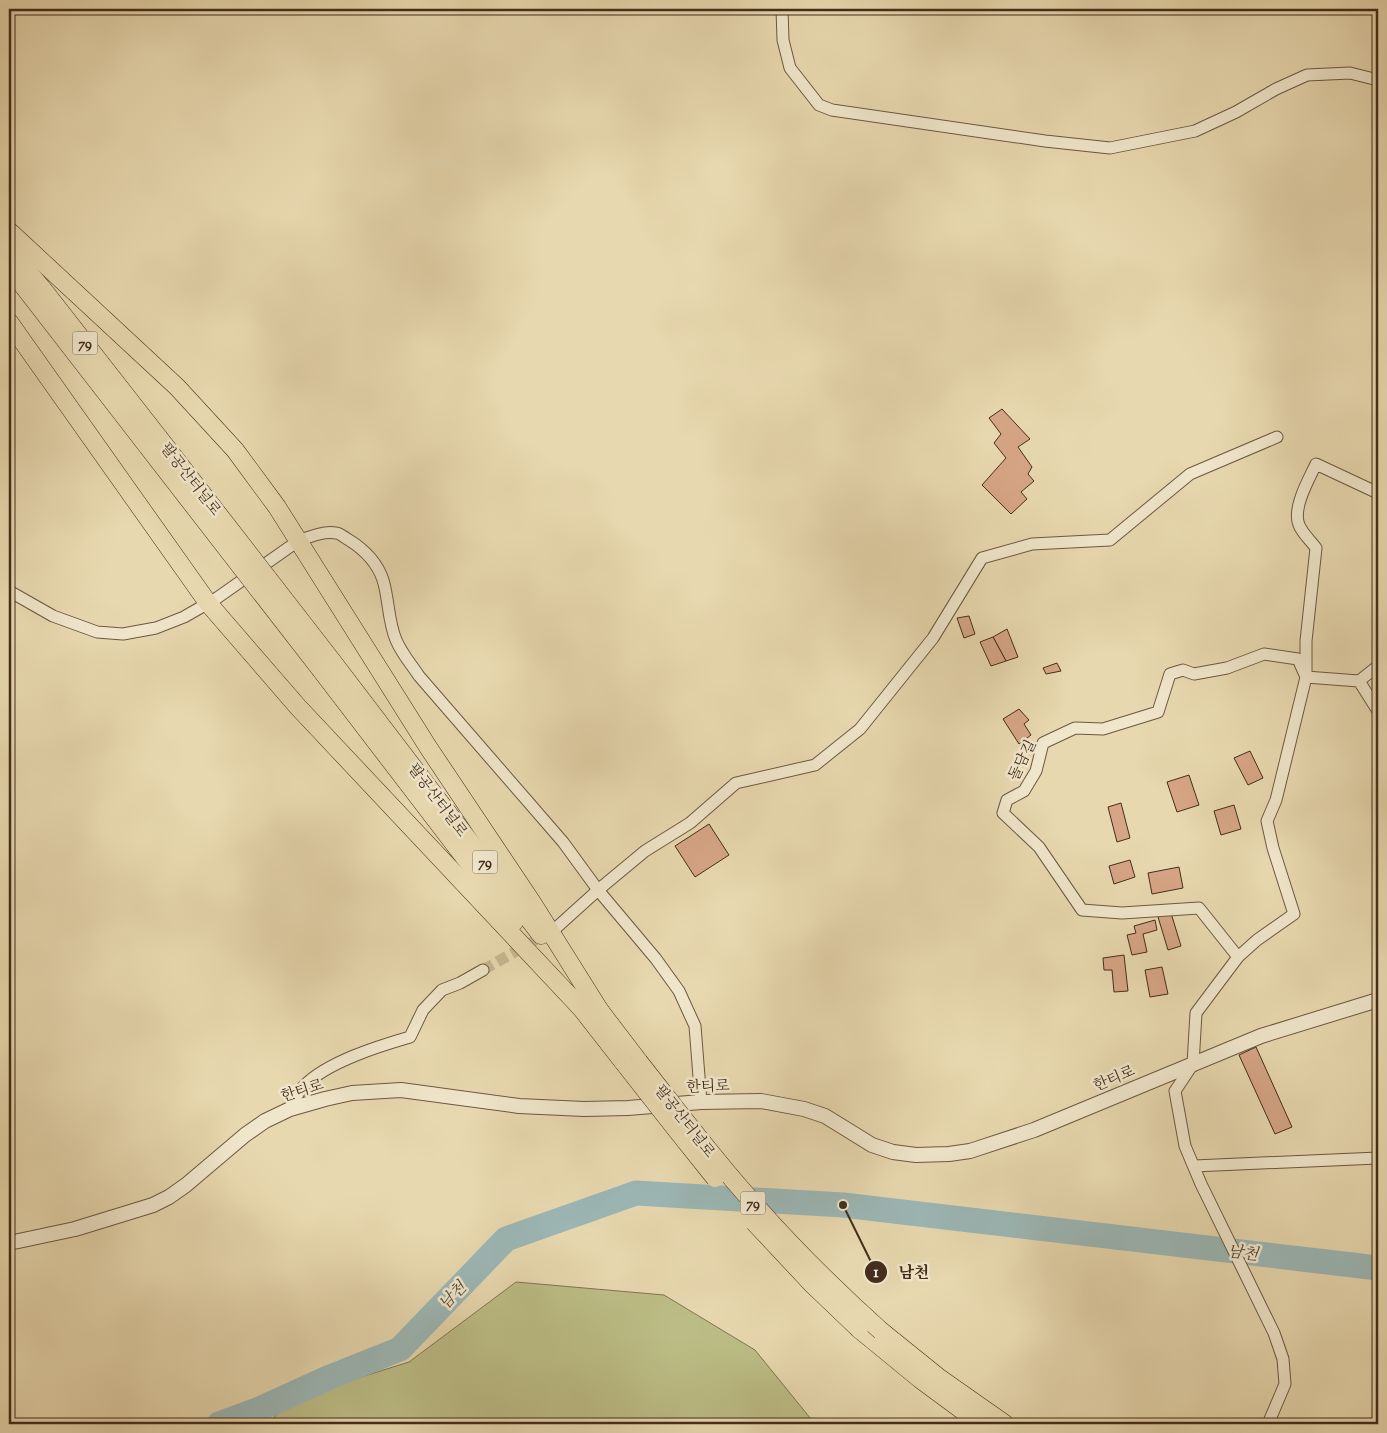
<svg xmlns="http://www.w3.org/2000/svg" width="1387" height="1433" viewBox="0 0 1387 1433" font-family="'Sorts Mill Goudy','Noto Serif KR',serif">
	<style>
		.green { fill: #bcbd86; stroke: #807550 }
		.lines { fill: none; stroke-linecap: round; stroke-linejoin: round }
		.river { stroke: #9cb7b6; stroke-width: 25 }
		.building { fill: #d6a586; stroke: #432d1b }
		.minor-tunnel { stroke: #c7b691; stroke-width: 11; stroke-dasharray: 11 5.5; stroke-linecap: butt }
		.minor-casing { stroke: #6c5840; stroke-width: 13 }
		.tertiary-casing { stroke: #6c5840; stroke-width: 16 }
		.trunk-casing { stroke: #432d1b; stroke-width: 19 }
		.minor { stroke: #f0e6cb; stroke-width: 11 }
		.tertiary { stroke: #f0e6cb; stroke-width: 14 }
		.trunk { stroke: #e8d8af; stroke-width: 18 }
		.trunk-bridge-casing { stroke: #432d1b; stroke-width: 19; stroke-linecap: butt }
		.trunk-bridge { stroke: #e8d8af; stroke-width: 18 }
		.labels { text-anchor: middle; stroke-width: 5; stroke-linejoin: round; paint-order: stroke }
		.shield { fill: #f0e6cb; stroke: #776450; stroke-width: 1 }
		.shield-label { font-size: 14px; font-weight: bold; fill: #432d1b }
		.street-label { font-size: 15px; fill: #432d1b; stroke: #f0e6cb }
		.water-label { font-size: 16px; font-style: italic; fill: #55493a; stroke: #f0e6cb }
		.leader { fill: none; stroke: #432d1b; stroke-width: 2 }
		.callout-dot { fill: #432d1b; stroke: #f0e6cb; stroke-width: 2 }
		.mark-label { font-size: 15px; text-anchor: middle; font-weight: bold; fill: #fff }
		.callout-label { font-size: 16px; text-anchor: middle; font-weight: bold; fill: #432d1b; stroke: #f0e6cb; stroke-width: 5; stroke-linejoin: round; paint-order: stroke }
	</style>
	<rect width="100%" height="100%" fill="#e8d8af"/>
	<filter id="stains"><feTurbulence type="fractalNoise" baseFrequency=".004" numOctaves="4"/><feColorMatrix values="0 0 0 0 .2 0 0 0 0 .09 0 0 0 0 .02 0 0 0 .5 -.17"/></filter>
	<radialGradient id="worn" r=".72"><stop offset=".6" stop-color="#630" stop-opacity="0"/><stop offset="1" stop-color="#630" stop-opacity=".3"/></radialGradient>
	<path class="green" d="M516,1282l148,13 91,55 60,74h-548l27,-26 115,-36z"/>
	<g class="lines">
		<path class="river" d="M219,1424l38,-14 73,-33 70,-28 106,-110 130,-46 207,12 535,63"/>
	</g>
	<g class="building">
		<path d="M1002,409l28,30 -12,8 14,20 -4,7 6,7 -13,11 6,7 -16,15 -29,-29 24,-27 -12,-15 7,-9 -12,-16z"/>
		<path d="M969,616l6,18 -11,4 -7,-20z"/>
		<path d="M1007,629l11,28 -12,4 -13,-24z"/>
		<path d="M993,637l13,24 -15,5 -11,-24z"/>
		<path d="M1057,663l4,8 -15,3 -3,-6z"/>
		<path d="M1019,709l10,11 -5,4 7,11 -12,9 -16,-25z"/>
		<path d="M1250,751l13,27 -15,7 -14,-27z"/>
		<path d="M1189,775l10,30 -22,7 -10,-30z"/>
		<path d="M1121,803l9,35 -13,4 -9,-35z"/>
		<path d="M1234,805l7,24 -20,6 -7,-24z"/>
		<path d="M709,824l20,31 -34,22 -20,-31z"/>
		<path d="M1130,860l5,17 -21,7 -5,-18z"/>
		<path d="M1179,867l4,21 -31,6 -4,-21z"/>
		<path d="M1171,913l10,33 -13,4 -10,-33z"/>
		<path d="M1155,920l2,10 -14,4 4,18 -15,3 -5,-20 9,-2 -2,-7z"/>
		<path d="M1124,955l4,36 -14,1 -2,-22h-8l-1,-12z"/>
		<path d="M1162,967l6,27 -18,3 -5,-27z"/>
		<path d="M1256,1047l36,80 -17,7 -36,-79z"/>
	</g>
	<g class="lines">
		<path class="minor-tunnel" d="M483,970l65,-37"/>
		<defs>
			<g id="minor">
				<path d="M782,9l1,31 7,28 29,37 13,5 213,31 65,7 85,-17 41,-19 40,-23 31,-14 43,-2 28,7"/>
				<path d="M9,591l44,25 44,16 26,2 33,-6 28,-11 33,-19 81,-57c11,-4 25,-10 38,-8 4,0 9,5 13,7 16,10 28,22 34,40 6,20 5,41 13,60 6,14 15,24 23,36l144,166 35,48 58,69 23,32 16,35 6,76"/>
				<path d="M1359,681l19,-15"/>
				<path d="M556,928l42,-38 47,-39 45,-28 46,-40 79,-18 45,-36 73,-91 49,-80 50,-14 78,-4 80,-66 87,-37"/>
				<path d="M1238,957l-39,-49 -77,5 -40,-3 -43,-63 -36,-34 4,-13 17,-9 12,-20 7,-28 32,-15 28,1 55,-17 12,-38 13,-4 11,4 33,-6 37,-14 34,5 8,18 53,4 19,30"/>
				<path d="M290,1109c4,-7 8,-18 14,-23 23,-24 75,-40 106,-49l13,-27 19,-20 18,-7 23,-13"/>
				<path d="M1194,1166l184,-8"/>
				<path d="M1268,1424l17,-40 -2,-25 -9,-26 -73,-149 -16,-38 -10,-55 18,-27 3,-51 42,-56 19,-17 37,-26 -21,-66 -6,-27 9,-21 30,-123v-36l10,-93c-5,-7 -14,-15 -17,-23 -7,-17 10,-46 17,-61l62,29"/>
			</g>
			<path id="tertiary" d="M9,1243l66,-14 78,-24 16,-8 17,-12 59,-50 20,-14 25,-12 35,-10 27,-6 49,-3 118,16 65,3 44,-1 73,-6 60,-1 43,8 21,7 47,29 21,7 23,3 33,-1 21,-3 64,-21 227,-94 117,-36"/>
			<g id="trunk">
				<path d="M9,231l168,156 58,63 42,57 151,240 105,157 67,107"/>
				<path d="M9,249l36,43 114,146"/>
				<path d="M9,270l12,13 127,164"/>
				<path d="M9,322l199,281 90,104 283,301"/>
				<path d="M332,661l209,274"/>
				<path d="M321,670l193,252"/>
				<path d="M574,999l50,64"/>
				<path d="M594,1003l45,59"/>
				<path d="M859,1329l61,50 61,45"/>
				<path d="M881,1331l57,46 67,47"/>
			</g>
		</defs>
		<use href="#minor" class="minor-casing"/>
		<use href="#tertiary" class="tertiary-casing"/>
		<use href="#trunk" class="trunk-casing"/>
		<use href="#minor" class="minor"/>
		<use href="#tertiary" class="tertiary"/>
		<use href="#trunk" class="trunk"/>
		<defs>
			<g id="trunk-bridge">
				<path d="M159,438l173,223"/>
				<path d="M148,447l173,223"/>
				<path d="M639,1062c34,43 67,87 103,128 43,50 90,97 139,141"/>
				<path d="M624,1063l51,65 40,50"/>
				<path d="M754,1222l59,63 46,44"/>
			</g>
		</defs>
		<use href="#trunk-bridge" class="trunk-bridge-casing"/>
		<use href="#trunk-bridge" class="trunk-bridge"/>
	</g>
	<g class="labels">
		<g class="shield">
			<rect x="72.5" y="331.5" width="25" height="23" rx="4"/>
			<rect x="472.5" y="850.5" width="25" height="23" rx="4"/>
			<rect x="740.5" y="1191.5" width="25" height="23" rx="4"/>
		</g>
		<g class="shield-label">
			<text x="85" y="348">79</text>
			<text x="485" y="867">79</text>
			<text x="753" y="1208">79</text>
		</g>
		<g class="street-label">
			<text transform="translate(191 479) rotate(52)" y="5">팔공산터널로</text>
			<text transform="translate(1022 760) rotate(-64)" y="5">돌담길</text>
			<text transform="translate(438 800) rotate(53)" y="5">팔공산터널로</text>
			<text transform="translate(1114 1078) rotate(-23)" y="5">한티로</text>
			<text transform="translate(708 1086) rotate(-2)" y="5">한티로</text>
			<text transform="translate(302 1090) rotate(-17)" y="5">한티로</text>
			<text transform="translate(685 1121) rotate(52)" y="5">팔공산터널로</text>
		</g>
		<g class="water-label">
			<text transform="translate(1243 1252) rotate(7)" y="6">남천</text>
			<text transform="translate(452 1295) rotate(-46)" y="6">남천</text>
		</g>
	</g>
	<path class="leader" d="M843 1205L876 1272"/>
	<g class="callout-dot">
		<circle cx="843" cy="1205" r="5"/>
		<circle cx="876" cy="1272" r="12"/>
	</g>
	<g class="mark-label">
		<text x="876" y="1277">1</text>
	</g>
	<g class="callout-label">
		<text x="914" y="1278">남천</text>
	</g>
	<rect width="1387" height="1433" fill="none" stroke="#e8d8af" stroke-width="30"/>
	<rect x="10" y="10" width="1367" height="1413" fill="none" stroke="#432d1b" stroke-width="2.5"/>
	<rect x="15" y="15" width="1357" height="1403" fill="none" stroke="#432d1b"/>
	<rect width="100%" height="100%" filter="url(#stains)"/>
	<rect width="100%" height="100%" fill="url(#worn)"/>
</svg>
